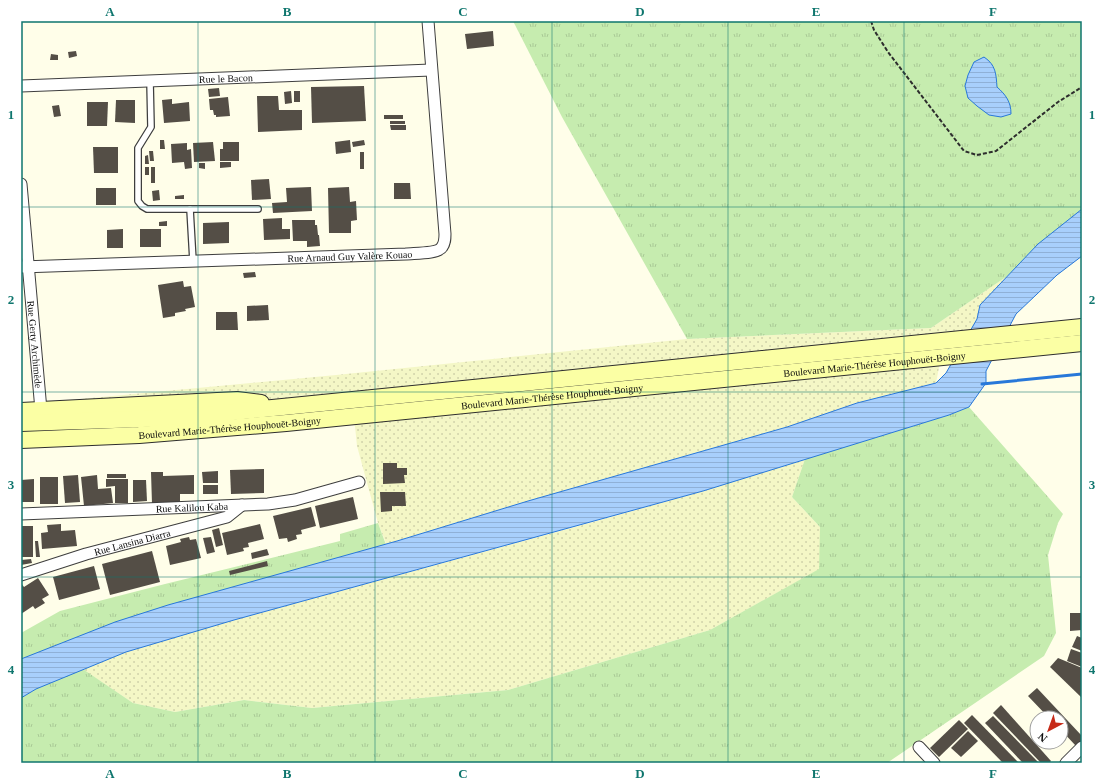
<svg xmlns="http://www.w3.org/2000/svg" width="1103" height="784" viewBox="0 0 1103 784" font-family="Georgia,serif">
	<style>
		.farmland { fill: url(#farmland-dots) }
		.grass { fill: url(#grass-tufts) }
		.water { fill: url(#water-rules); stroke: #2878d9 }
		.lines { fill: none; stroke-linecap: round; stroke-linejoin: round }
		.stream { stroke: #2878d9; stroke-width: 3 }
		.building { fill: #544e46 }
		.lane-casing { stroke: #3e3e3e; stroke-width: 8 }
		.street-casing { stroke: #3e3e3e; stroke-width: 13 }
		.secondary-casing { stroke: #2d2d2d; stroke-width: 18 }
		.path { stroke: #2d2d2d; stroke-width: 2; stroke-dasharray: 4 2; stroke-linecap: butt }
		.lane { stroke: #fff; stroke-width: 5.5 }
		.street { stroke: #fff; stroke-width: 11 }
		.secondary { stroke: #fbffa4; stroke-width: 16 }
		.grid { fill: none; stroke: #0f766e; stroke-width: 1; stroke-opacity: 0.55 }
		.labels { text-anchor: middle; stroke-width: 4; stroke-linejoin: round; paint-order: stroke }
		.street-label { font-size: 10px; fill: #0b0b0b; stroke: #fff }
		.neatline { fill: none; stroke: #0f766e; stroke-width: 1.5 }
		.grid-label { font-size: 13px; text-anchor: middle; font-weight: bold; fill: #0f766e }
	</style>
	<defs>
		<pattern id="farmland-dots" width="8" height="8" patternUnits="userSpaceOnUse"><rect width="8" height="8" fill="#f4f7c6"/><path d="M2 2h.1M6 6h.1" fill="none" stroke="#d0d2a9" stroke-width="1.8" stroke-linecap="round"/></pattern>
		<pattern id="grass-tufts" width="24" height="20" patternUnits="userSpaceOnUse"><rect width="24" height="20" fill="#c6ecaf"/><path d="M3 7l-1-3M5 7V3M7 7l1-3M15 17l-1-3M17 17v-4M19 17l1-3" fill="none" stroke="#a9c995"/></pattern>
		<pattern id="water-rules" width="6" height="5" patternUnits="userSpaceOnUse"><rect width="6" height="5" fill="#a8cffc"/><path d="M0 2.5h6" fill="none" stroke="#8fb0d7"/></pattern>
	</defs>
	<rect width="100%" height="100%" fill="#fffee9"/>
	<g class="farmland">
		<path d="M1082,225l-105,109 -35,18 -6,31 -79,20 -70,24 -259,74 -131,40 -10,5 -9,-23 -21,-77 -5,-49 -88,5 -237,2 309,-29 351,-36 244,-11z"/>
		<path d="M805,459l-13,38 28,30v42l-110,61 -202,60 -196,18 -68,-8 -69,12 -42,-9 -69,-46 170,-37 363,-99 106,-30z"/>
	</g>
	<g class="grass">
		<path d="M513,21h569v204l-151,103 -244,11 -125,-222z"/>
		<path d="M969,407l94,107 -5,9 -10,32 8,78 -12,23 -157,107h-866v-130l39,-22 105,-27 175,-43v-7l38,-11 14,38 -327,96 68,46 42,9 69,-12 68,8 196,-18 202,-60 109,-61 1,-42 -28,-30 13,-38 144,-44z"/>
	</g>
	<g class="water">
		<path d="M984,57c12,8 12,17 13,30 9,8 14,15 14,27l-10,3 -12,-2 -12,-9 -9,-8 -3,-12 3,-11 6,-13z"/>
		<path d="M1082,209v47l-25,19 -41,39 -30,57v12l-17,24 -20,8 -246,76 -469,129 -108,32 -90,37 -15,9v-39l94,-37 53,-17 229,-64 131,-40 259,-74 70,-24 79,-20 10,-10 31,-54 3,-14 58,-61z"/>
	</g>
	<g class="lines">
		<path class="stream" d="M982,384l100,-10"/>
	</g>
	<g class="building">
		<path d="M493,31l1,15 -27,3 -2,-15z"/>
		<path d="M76,51l1,5 -8,2 -1,-6z"/>
		<path d="M51,54l7,1v5h-8z"/>
		<path d="M364,86l2,35 -54,2 -1,-36z"/>
		<path d="M219,88l1,8 -11,1 -1,-8z"/>
		<path d="M291,91l1,12 -7,1 -1,-12z"/>
		<rect x="294" y="91" width="6" height="11"/>
		<path d="M257,96h21l1,14h23v20l-44,2z"/>
		<path d="M228,97l2,19 -14,1v-2h-2l-1,-5h-3l-1,-11z"/>
		<path d="M172,99v5l17,-2 1,19 -26,2 -2,-23z"/>
		<path d="M116,100h19v23l-20,-1z"/>
		<path d="M87,102h21l-1,24h-20z"/>
		<path d="M59,105l2,11 -7,1 -2,-11z"/>
		<rect x="384" y="115" width="19" height="4"/>
		<rect x="390" y="121" width="15" height="3"/>
		<path d="M390,125h16v5h-15z"/>
		<path d="M160,140h4l1,9h-5z"/>
		<path d="M350,140l1,12 -15,2 -1,-12z"/>
		<path d="M364,140l1,5 -12,2 -1,-5z"/>
		<path d="M213,142l2,19 -21,1 -1,-19z"/>
		<path d="M223,142h16v19h-19v-12h3z"/>
		<path d="M187,143v7l4,-1 1,19 -7,1 -1,-7 -12,1 -1,-19z"/>
		<path d="M93,147h25v26h-24z"/>
		<path d="M149,151h4l1,10h-4z"/>
		<rect x="360" y="152" width="4" height="17"/>
		<path d="M148,155l1,9h-4v-8z"/>
		<path d="M220,162h11v5l-11,1z"/>
		<path d="M199,163h6v6l-6,-1z"/>
		<rect x="145" y="167" width="4" height="8"/>
		<rect x="151" y="167" width="4" height="16"/>
		<path d="M269,179l2,20 -19,1 -1,-20z"/>
		<path d="M394,183h16l1,16h-17z"/>
		<path d="M311,187l1,24 -39,2 -1,-10 15,-1 -1,-14z"/>
		<path d="M349,187l1,15 6,-1 1,19 -6,1v12h-22l-1,-45z"/>
		<rect x="96" y="188" width="20" height="17"/>
		<path d="M159,190l1,10 -7,1 -1,-10z"/>
		<path d="M184,195v4h-9v-3z"/>
		<path d="M282,218v11h8v10l-26,1 -1,-21z"/>
		<path d="M292,220h23v5h2l1,10h1l1,11 -13,1v-6h-14z"/>
		<path d="M167,221v5h-8v-4z"/>
		<path d="M229,222v21l-26,1v-21z"/>
		<path d="M123,229v19h-16v-18z"/>
		<rect x="140" y="229" width="21" height="18"/>
		<path d="M255,272l1,5 -12,1 -1,-5z"/>
		<path d="M183,281l1,6 7,-1 4,21 -10,2 1,2 -11,2v3l-12,2 -5,-33z"/>
		<path d="M268,305l1,15 -22,1v-15z"/>
		<path d="M216,312h21l1,18h-22z"/>
		<path d="M383,463h14v5h10v7h-3l1,8 -22,1z"/>
		<path d="M264,469v24l-33,1 -1,-24z"/>
		<path d="M218,471v12h-15l-1,-11z"/>
		<path d="M151,472h12v4l31,-1v19h-14v9l-28,1z"/>
		<rect x="107" y="474" width="19" height="4"/>
		<path d="M78,475l2,27 -15,1 -2,-27z"/>
		<path d="M97,475l1,14 13,-1 2,15 -29,3 -3,-29z"/>
		<rect x="40" y="477" width="18" height="27"/>
		<path d="M34,479v23h-13v-22z"/>
		<path d="M106,479h22v24h-13v-17l-9,1z"/>
		<path d="M133,480h13l1,21 -14,1z"/>
		<rect x="203" y="485" width="15" height="9"/>
		<path d="M380,492h25l1,14h-14v5l-11,1z"/>
		<path d="M353,497l5,22 -38,9 -5,-22z"/>
		<path d="M311,507l5,19 -15,4 1,4 -6,1 1,4 -9,3 -1,-4 -8,1 -6,-23z"/>
		<path d="M61,524v7l14,-1 2,16 -35,3 -1,-16 7,-1 -1,-7z"/>
		<path d="M260,524l4,15 -16,4 1,4 -6,1 1,3 -17,4 -5,-22z"/>
		<rect x="21" y="526" width="12" height="31"/>
		<path d="M219,528l4,17 -7,2 -4,-17z"/>
		<path d="M189,537l1,3 6,-1 5,19 -31,7 -4,-19 15,-4 -1,-3z"/>
		<path d="M211,537l4,15 -8,2 -4,-16z"/>
		<path d="M35,541h3l2,16h-4z"/>
		<path d="M267,549l2,6 -17,4 -1,-6z"/>
		<path d="M152,551l8,31 -50,13 -8,-31z"/>
		<path d="M31,559l1,4 -11,2v-5z"/>
		<path d="M267,561l1,5 -38,9 -1,-4z"/>
		<path d="M94,566l6,23 -41,11 -6,-23z"/>
		<path d="M38,578l11,17 -7,4 3,4 -10,6 -2,-3 -12,8v-31l3,4z"/>
		<path d="M1070,613h12v17l-12,1z"/>
		<path d="M1077,636l5,2v13l-10,-4z"/>
		<path d="M1071,649l11,4v14l-15,-6z"/>
		<path d="M1058,658l24,10v30l-32,-31z"/>
		<path d="M1037,688l45,48v4l-6,6 -15,-16v-12h-12l-21,-22z"/>
		<path d="M1001,705l50,56 -2,2h-8l-48,-50z"/>
		<path d="M972,715l47,48h-16l-39,-40z"/>
		<path d="M993,716l46,47h-16l-38,-40z"/>
		<path d="M959,720l9,9 -29,28 -9,-9z"/>
		<path d="M968,731l10,10 -17,16 -10,-9z"/>
	</g>
	<g class="lines">
		<defs>
			<g id="lane">
				<path d="M150,81l1,46 -13,21v53l4,5 5,3h111"/>
				<path d="M190,209l3,52"/>
			</g>
			<g id="street">
				<path id="s1" d="M21,86l410,-16"/>
				<path id="s2" d="M21,184l20,226"/>
				<path id="s3" d="M21,267l385,-13c8,-1 32,0 36,-7 3,-4 3,-8 3,-13l-17,-213"/>
				<path id="s4" d="M21,514l247,-10 27,-4 64,-18"/>
				<path id="s5" d="M21,575l65,-21 141,-37 15,-12"/>
				<path d="M919,747l15,16"/>
				<path d="M1066,763l16,-16"/>
			</g>
			<g id="secondary">
				<path d="M21,411l216,-11 24,3"/>
				<path d="M21,423l152,-5 909,-91"/>
				<path id="s6" d="M21,440l118,-5 147,-12 796,-80"/>
			</g>
		</defs>
		<use href="#lane" class="lane-casing"/>
		<use href="#street" class="street-casing"/>
		<use href="#secondary" class="secondary-casing"/>
		<path class="path" d="M871,21l3,9 14,22 76,99 13,4 19,-4 62,-49 24,-15"/>
		<use href="#lane" class="lane"/>
		<use href="#street" class="street"/>
		<use href="#secondary" class="secondary"/>
	</g>
	<path class="grid" d="M198,21v742M375,21v742M552,21v742M728,21v742M904,21v742M21,207h1061M21,392h1061M21,577h1061"/>
	<g class="labels">
		<g class="street-label">
			<text dy="4" stroke="none"><textPath href="#s1" startOffset="205">Rue le Bacon</textPath></text>
			<text dy="4" stroke="none"><textPath href="#s3" startOffset="329">Rue Arnaud Guy Valère Kouao</textPath></text>
			<text dy="4" stroke="none"><textPath href="#s2" startOffset="161">Rue Gerty Archimède</textPath></text>
			<text dy="4" stroke="none"><textPath href="#s6" startOffset="857">Boulevard Marie-Thérèse Houphouët-Boigny</textPath></text>
			<text dy="4" stroke="none"><textPath href="#s6" startOffset="533">Boulevard Marie-Thérèse Houphouët-Boigny</textPath></text>
			<text dy="4" stroke="none"><textPath href="#s6" startOffset="209">Boulevard Marie-Thérèse Houphouët-Boigny</textPath></text>
			<text dy="4" stroke="none"><textPath href="#s4" startOffset="171">Rue Kalilou Kaba</textPath></text>
			<text dy="4" stroke="none"><textPath href="#s5" startOffset="116">Rue Lansina Diarra</textPath></text>
		</g>
	</g>
	<rect width="1103" height="784" fill="none" stroke="#ffffff" stroke-width="44"/>
	<g transform="translate(1049 730) rotate(221)"><circle r="19" fill="#ffffff" stroke="#9d9d9d"/>
	<path d="M0-3L7 15L0 10L-7 15Z" fill="#c62a18"/>
	<text y="-6" font-size="11" font-weight="bold" text-anchor="middle" fill="#0b0b0b">N</text>
	</g>
	<rect x="22" y="22" width="1059" height="740" class="neatline"/>
	<g class="grid-label">
		<text x="110" y="16">A</text>
		<text x="287" y="16">B</text>
		<text x="463" y="16">C</text>
		<text x="640" y="16">D</text>
		<text x="816" y="16">E</text>
		<text x="993" y="16">F</text>
		<text x="11" y="119">1</text>
		<text x="1092" y="119">1</text>
		<text x="11" y="304">2</text>
		<text x="1092" y="304">2</text>
		<text x="11" y="489">3</text>
		<text x="1092" y="489">3</text>
		<text x="11" y="674">4</text>
		<text x="1092" y="674">4</text>
		<text x="110" y="778">A</text>
		<text x="287" y="778">B</text>
		<text x="463" y="778">C</text>
		<text x="640" y="778">D</text>
		<text x="816" y="778">E</text>
		<text x="993" y="778">F</text>
	</g>
</svg>
